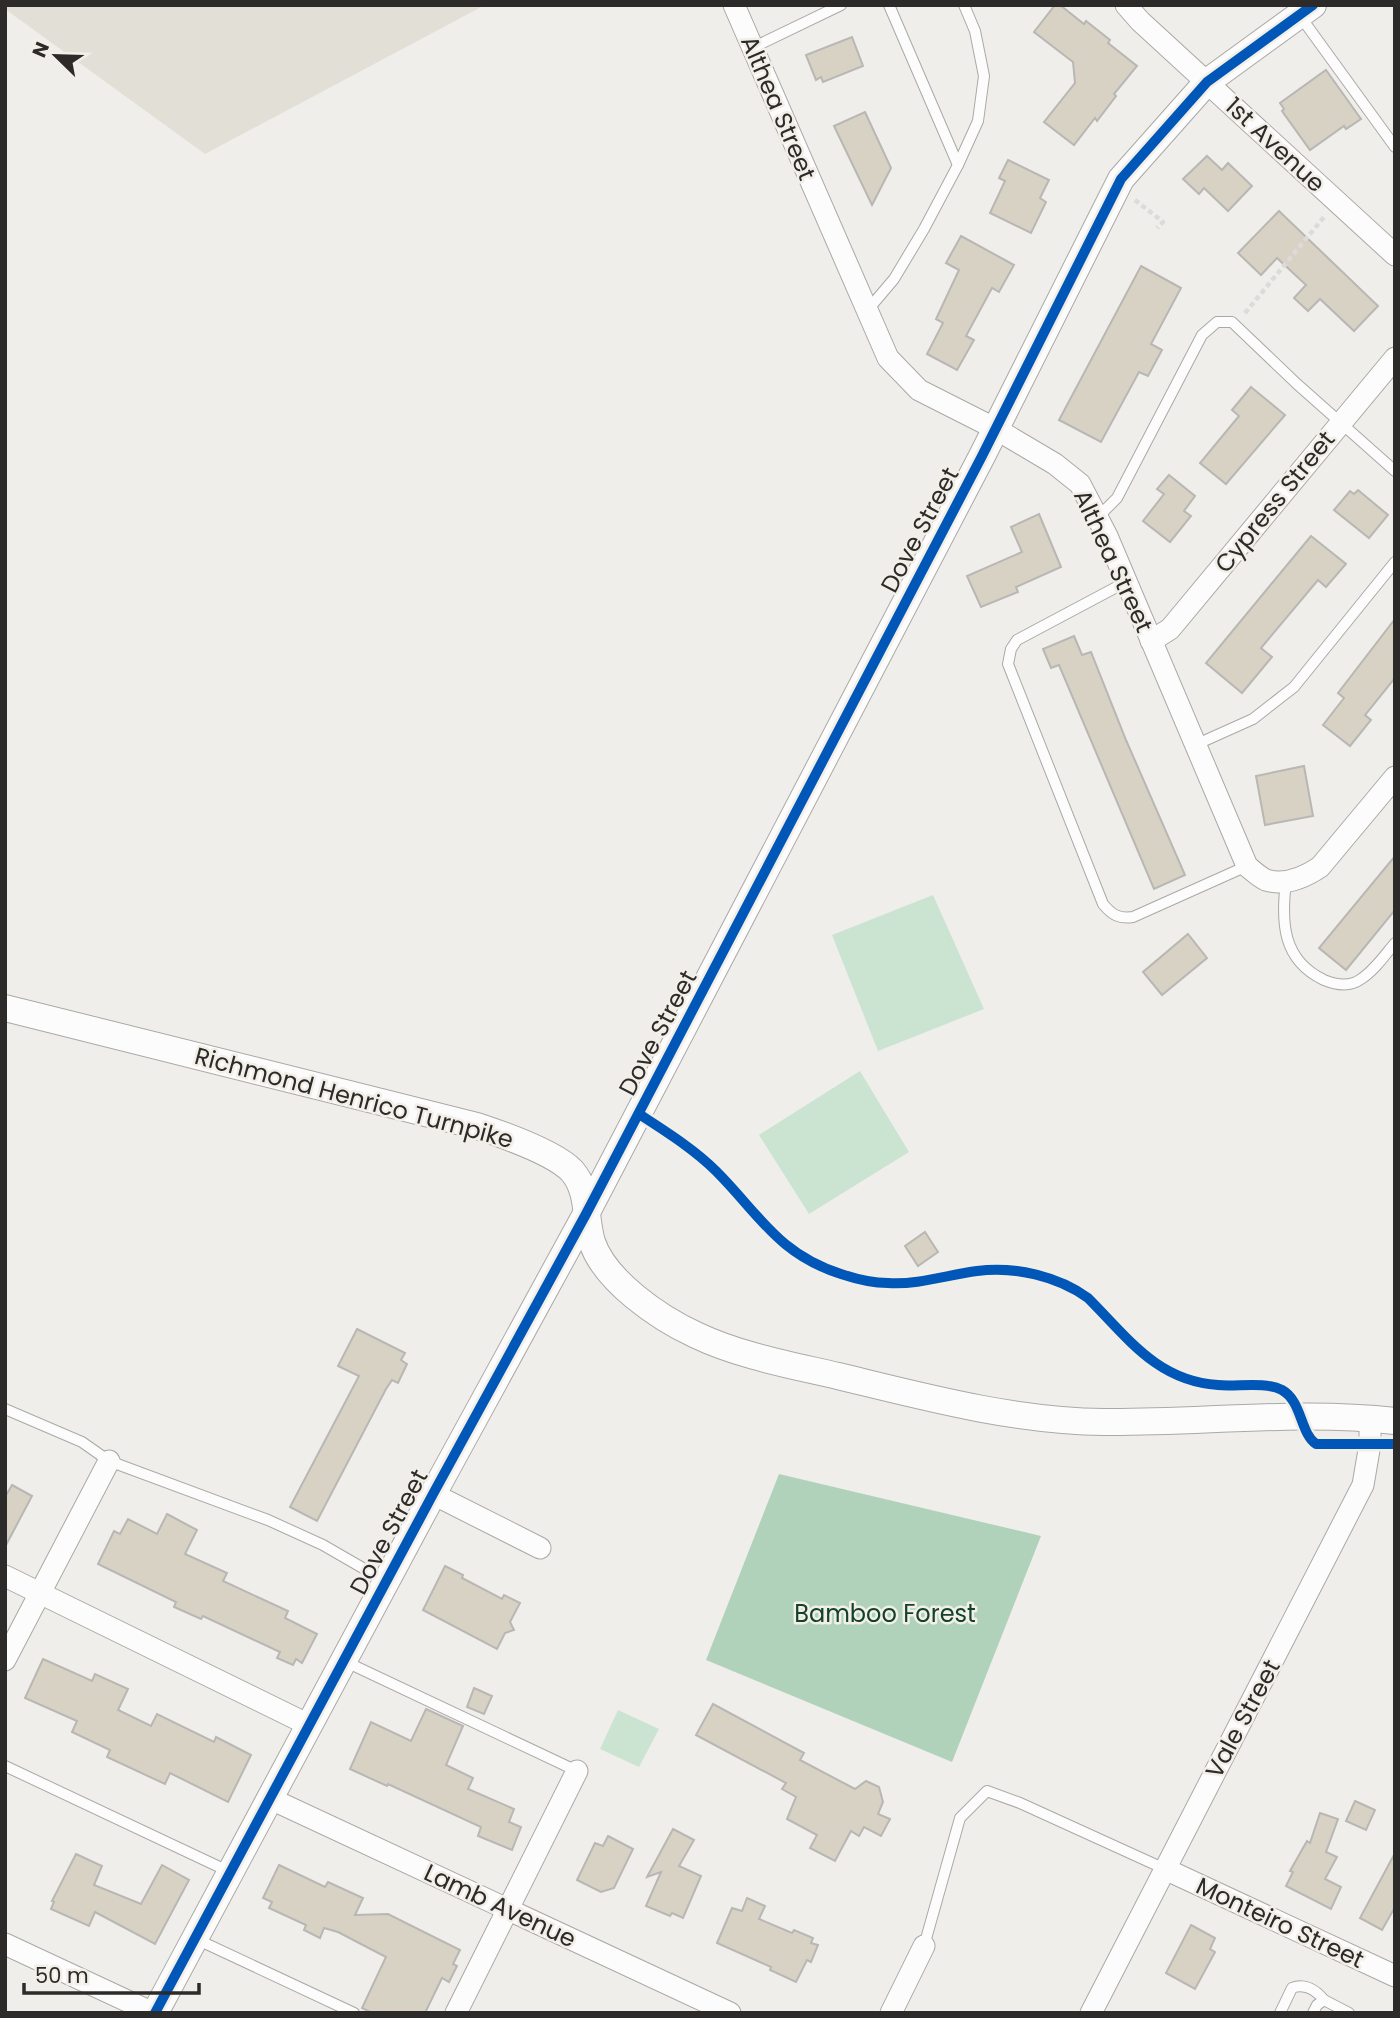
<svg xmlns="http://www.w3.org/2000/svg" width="1400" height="2018" viewBox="0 0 1400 2018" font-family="Poppins,sans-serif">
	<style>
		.built { fill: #e2dfd6 }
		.green { fill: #cbe4d1 }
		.forest { fill: #b0d2bb }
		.building { fill: #d8d2c4; stroke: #b8b7b4; stroke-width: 2 }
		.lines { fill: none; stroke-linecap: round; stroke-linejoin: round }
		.service-casing { stroke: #aaa9a6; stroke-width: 12 }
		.minor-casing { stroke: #aaa9a6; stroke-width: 23 }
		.tertiary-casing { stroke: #aaa9a6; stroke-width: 28 }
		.path { stroke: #dcdada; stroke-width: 4.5; stroke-dasharray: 5 3.5; stroke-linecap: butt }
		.service { stroke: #fdfcfc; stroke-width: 10 }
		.minor { stroke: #fdfcfc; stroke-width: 21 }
		.tertiary { stroke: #fdfcfc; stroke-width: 26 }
		.cycleway-casing { stroke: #f2efe8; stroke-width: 15 }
		.cycleway { stroke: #0057b8; stroke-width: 10 }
		.labels { text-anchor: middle; stroke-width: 5; stroke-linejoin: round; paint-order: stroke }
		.street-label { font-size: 24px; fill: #2c2b29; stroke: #f2efe8 }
		.park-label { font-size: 24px; fill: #12432a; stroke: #f2efe8 }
	</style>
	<rect width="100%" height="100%" fill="#f0eeea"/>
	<path class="built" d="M5,5h480l-280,149 -200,-145z"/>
	<g class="green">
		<path d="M933,895l51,114 -106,42 -46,-116z"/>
		<path d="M860,1071l49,81 -100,62 -50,-79z"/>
		<path d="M618,1710l41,19 -20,38 -39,-18z"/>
	</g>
	<path class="forest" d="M779,1474l262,62 -89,226 -246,-102z"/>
	<g class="building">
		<path d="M1055,5h5l24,19 2,-3 24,19 -2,3 29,23 -23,28 2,2 -19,25 -2,-3 -21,27 -30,-23 31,-39 -2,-21 -39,-30z"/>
		<path d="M852,37l11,29 -40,16 -2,-5 -5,3 -10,-25z"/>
		<path d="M1326,70l35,49 -15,10 -2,-3 -34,24 -28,-39 2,-2 -4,-6z"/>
		<path d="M865,112l26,56 -19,37 -38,-79z"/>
		<path d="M1207,156l15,14 6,-7 24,23 -24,25 -24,-23 -5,6 -16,-15z"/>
		<path d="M1008,160l41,20 -9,18 6,4 -15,31 -41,-20 15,-32 -6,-3z"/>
		<path d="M1279,211l99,95 -24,25 -34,-32 -12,12 -14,-13 12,-13 -29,-27 -16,17 -23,-22z"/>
		<path d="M961,236l53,29 -15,27 -7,-4 -26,48 8,4 -17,30 -30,-16 16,-31 -7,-4 23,-49 -13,-7z"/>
		<path d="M1141,266l40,22 -30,56 11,6 -14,26 -9,-4 -38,70 -42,-22z"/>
		<path d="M1251,387l34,28 -59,69 -26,-21 39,-47 -7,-6z"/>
		<path d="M1169,475l26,21 -11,15 7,5 -21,26 -27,-21 21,-27 -7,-5z"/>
		<path d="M1358,490l30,25 -19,23 -35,-28 16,-19 4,3z"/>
		<path d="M1039,514l22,53 -45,20 2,5 -37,15 -14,-31 55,-24 -11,-25z"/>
		<path d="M1311,536l35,28 -20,23 -8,-7 -57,68 11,9 -30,36 -36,-30z"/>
		<path d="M1395,619v59l-30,37 6,5 -21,26 -27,-21 21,-27 -6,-5z"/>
		<path d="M1074,636l8,19 9,-3 35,88 59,135 -31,14 -95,-224 -8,3 -8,-19z"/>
		<path d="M1304,766l9,50 -48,9 -9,-49z"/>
		<path d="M1395,856v54l-49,60 -27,-22z"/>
		<path d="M1188,934l19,24 -45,37 -19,-23z"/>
		<path d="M925,1232l13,20 -20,14 -13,-20z"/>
		<path d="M357,1329l48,24 -4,7 6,4 -9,19 -6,-3 -6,9 -69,132 -27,-14 69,-131 -21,-10z"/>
		<path d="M12,1485l20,11 -27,51v-50z"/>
		<path d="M167,1514l30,16 -12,24 42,19 -4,8 65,30 -3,7 32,16 -15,29 -6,-4 -3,6 -16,-7 3,-6 -77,-36 -2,3 -27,-12 2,-5 -78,-38 16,-33 6,3 8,-15 29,15z"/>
		<path d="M445,1566l18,9 -1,3 40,21 2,-4 16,8 -10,19 4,8 -9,3 -8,16 -74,-39z"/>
		<path d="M43,1659l49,22 3,-7 33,15 -10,21 33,16 6,-12 57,28 2,-5 35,18 -23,47 -58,-29 -5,11 -58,-27 3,-7 -38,-18 5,-11 -52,-23z"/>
		<path d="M474,1688l18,8 -8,18 -17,-7z"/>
		<path d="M713,1704l91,49 -4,7 55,29 11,-8 13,6 4,15 -5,12 12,5 -9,17 -17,-9 -5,9 -8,-5 -16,30 -25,-13 7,-13 -30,-16 9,-22 -14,-8 4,-6 -90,-48z"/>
		<path d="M426,1709l37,17 -17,39 27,13 -5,11 46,20 -5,13 12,5 -9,23 -34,-14 3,-9 -93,-43 -1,2 -37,-17 21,-47 40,19z"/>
		<path d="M1355,1801l20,9 -9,20 -20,-9z"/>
		<path d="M1320,1813l18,6 -12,33 11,5 -12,22 16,8 -10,22 -45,-23 7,-14 -3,-1 17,-30 3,2z"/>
		<path d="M673,1829l21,11 -15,26 22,10 -18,42 -11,-5 -2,3 -24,-10 15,-34 -14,5z"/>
		<path d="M608,1836l25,13 -19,39 -13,4 -24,-12 18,-37 8,3z"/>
		<path d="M1395,1853v54l-13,23 -22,-12z"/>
		<path d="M76,1854l26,12 -8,19 47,19 21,-39 27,15 -34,64 -60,-32 -6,14 -38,-17 3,-7 -2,-1z"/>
		<path d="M279,1865l46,22 3,-5 35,16 -8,17 33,-1 72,36 -7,14 4,2 -8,16 -7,-4 -17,35h-53l-10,-5 24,-51 -48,-25 -14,-4 -4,10 -16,-8 2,-5 -37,-17 3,-6 -9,-4z"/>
		<path d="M747,1898l18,8 -6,13 33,14 2,-3 19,8 -2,5 7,2 -7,17 -4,-2 -11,22 -26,-12 1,-3 -54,-24 15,-35 10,3z"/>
		<path d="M1191,1925l24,13 -5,11 5,3 -20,37 -29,-16z"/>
	</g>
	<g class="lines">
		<defs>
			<g id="service">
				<path d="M889,5l69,160"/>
				<path d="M1300,16l95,131"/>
				<path d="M752,48l89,-43"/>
				<path d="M866,312l28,-33 30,-50 34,-64 20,-44 6,-45 -9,-45 -11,-26"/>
				<path d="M1097,518l20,-20 85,-163 15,-13h15l65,62 98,87"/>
				<path d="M1126,582l-109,58 -6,9 -3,15 95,240c9,11 16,15 30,13l114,-51"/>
				<path d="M1195,745l58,-26 41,-32 101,-125"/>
				<path d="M1286,881c-5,41 -4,79 38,99 12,5 26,7 37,-1 13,-8 24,-24 34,-36"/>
				<path d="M5,1409l77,33 27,19 159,59 55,25 64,37"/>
				<path d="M344,1661l233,110"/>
				<path d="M5,1766l225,106"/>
				<path d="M196,1939l158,74"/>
				<path d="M924,1946l36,-128 27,-27 33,12 145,66"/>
				<path d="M1280,2013l12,-25c13,-5 24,2 32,12"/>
				<path d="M1313,2013l4,-8 7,-5 25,13"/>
			</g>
			<g id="minor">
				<path d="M734,5l154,353 31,32 77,39 59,35 25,20 27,52 140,330c5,4 12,11 19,14 19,6 39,-3 54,-13l75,-90"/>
				<path d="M1126,5l14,16 255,234"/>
				<path d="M1151,641l19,-12 225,-271"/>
				<path d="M433,1494l107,54"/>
				<path d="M5,1576l306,150"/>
				<path d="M5,1660l104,-199"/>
				<path d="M271,1799l459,214"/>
				<path d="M1165,1869l230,107"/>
				<path d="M5,1944l148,69"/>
				<path d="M456,2013l121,-242"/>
				<path d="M891,2013l33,-67"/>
				<path d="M1091,2013l272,-528 7,-41v-26"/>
			</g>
			<g id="tertiary">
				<path d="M5,1008l472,118c24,8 78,27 95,45 17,19 13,48 20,71 13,39 67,76 104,93 44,21 95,30 142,41 87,21 175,45 266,46 96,1 195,-12 291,-1"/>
				<path d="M155,2013l278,-519 153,-280 396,-758 139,-277 86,-97 106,-77"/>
			</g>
		</defs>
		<use href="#service" class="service-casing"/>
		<use href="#minor" class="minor-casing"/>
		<use href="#tertiary" class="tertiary-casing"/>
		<g class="path">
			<path d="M1135,200l28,22 -6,6"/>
			<path d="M1245,313l79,-96"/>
		</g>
		<use href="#service" class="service"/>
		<use href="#minor" class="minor"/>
		<use href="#tertiary" class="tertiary"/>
		<defs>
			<g id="cycleway">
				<path d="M639,1114c26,17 55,35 77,57 43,43 62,83 125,103 15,5 31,9 47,9 30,2 59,-8 89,-12 37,-5 81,5 111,27 40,40 69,83 130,87 19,2 46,-4 64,5 20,11 18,43 34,54h79"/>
				<path d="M155,2013l278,-519 153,-280 396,-758 139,-277 86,-97 106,-77"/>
			</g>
		</defs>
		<use href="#cycleway" class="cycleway-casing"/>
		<use href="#cycleway" class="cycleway"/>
	</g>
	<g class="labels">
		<g class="street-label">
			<text transform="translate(778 108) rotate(67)" y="8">Althea Street</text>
			<text transform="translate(1275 145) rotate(43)" y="8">1st Avenue</text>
			<text transform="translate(1275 502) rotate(-51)" y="8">Cypress Street</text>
			<text transform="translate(920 530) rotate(-62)" y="8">Dove Street</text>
			<text transform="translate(1113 561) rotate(65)" y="8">Althea Street</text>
			<text transform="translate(658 1033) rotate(-62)" y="8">Dove Street</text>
			<text transform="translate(354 1098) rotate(15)" y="8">Richmond Henrico Turnpike</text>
			<text transform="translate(389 1532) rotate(-62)" y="8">Dove Street</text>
			<text transform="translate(1243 1719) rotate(-62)" y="8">Vale Street</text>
			<text transform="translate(500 1906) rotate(25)" y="8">Lamb Avenue</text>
			<text transform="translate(1280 1923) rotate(25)" y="8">Monteiro Street</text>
		</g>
		<g class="park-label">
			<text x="885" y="1622">Bamboo Forest</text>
		</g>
	</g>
	<rect width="1400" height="2018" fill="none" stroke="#2c2b29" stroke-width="14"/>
	<g transform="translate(56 56) rotate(293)" stroke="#f2efe8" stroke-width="5" paint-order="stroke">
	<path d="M0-5L12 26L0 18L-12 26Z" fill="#2c2b29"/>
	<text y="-10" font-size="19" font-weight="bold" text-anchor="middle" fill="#2c2b29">N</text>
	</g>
	<path d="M24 1983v10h175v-10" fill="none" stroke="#2c2b29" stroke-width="3.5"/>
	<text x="35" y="1983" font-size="21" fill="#2c2b29" stroke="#f2efe8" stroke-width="5" paint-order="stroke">50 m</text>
</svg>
